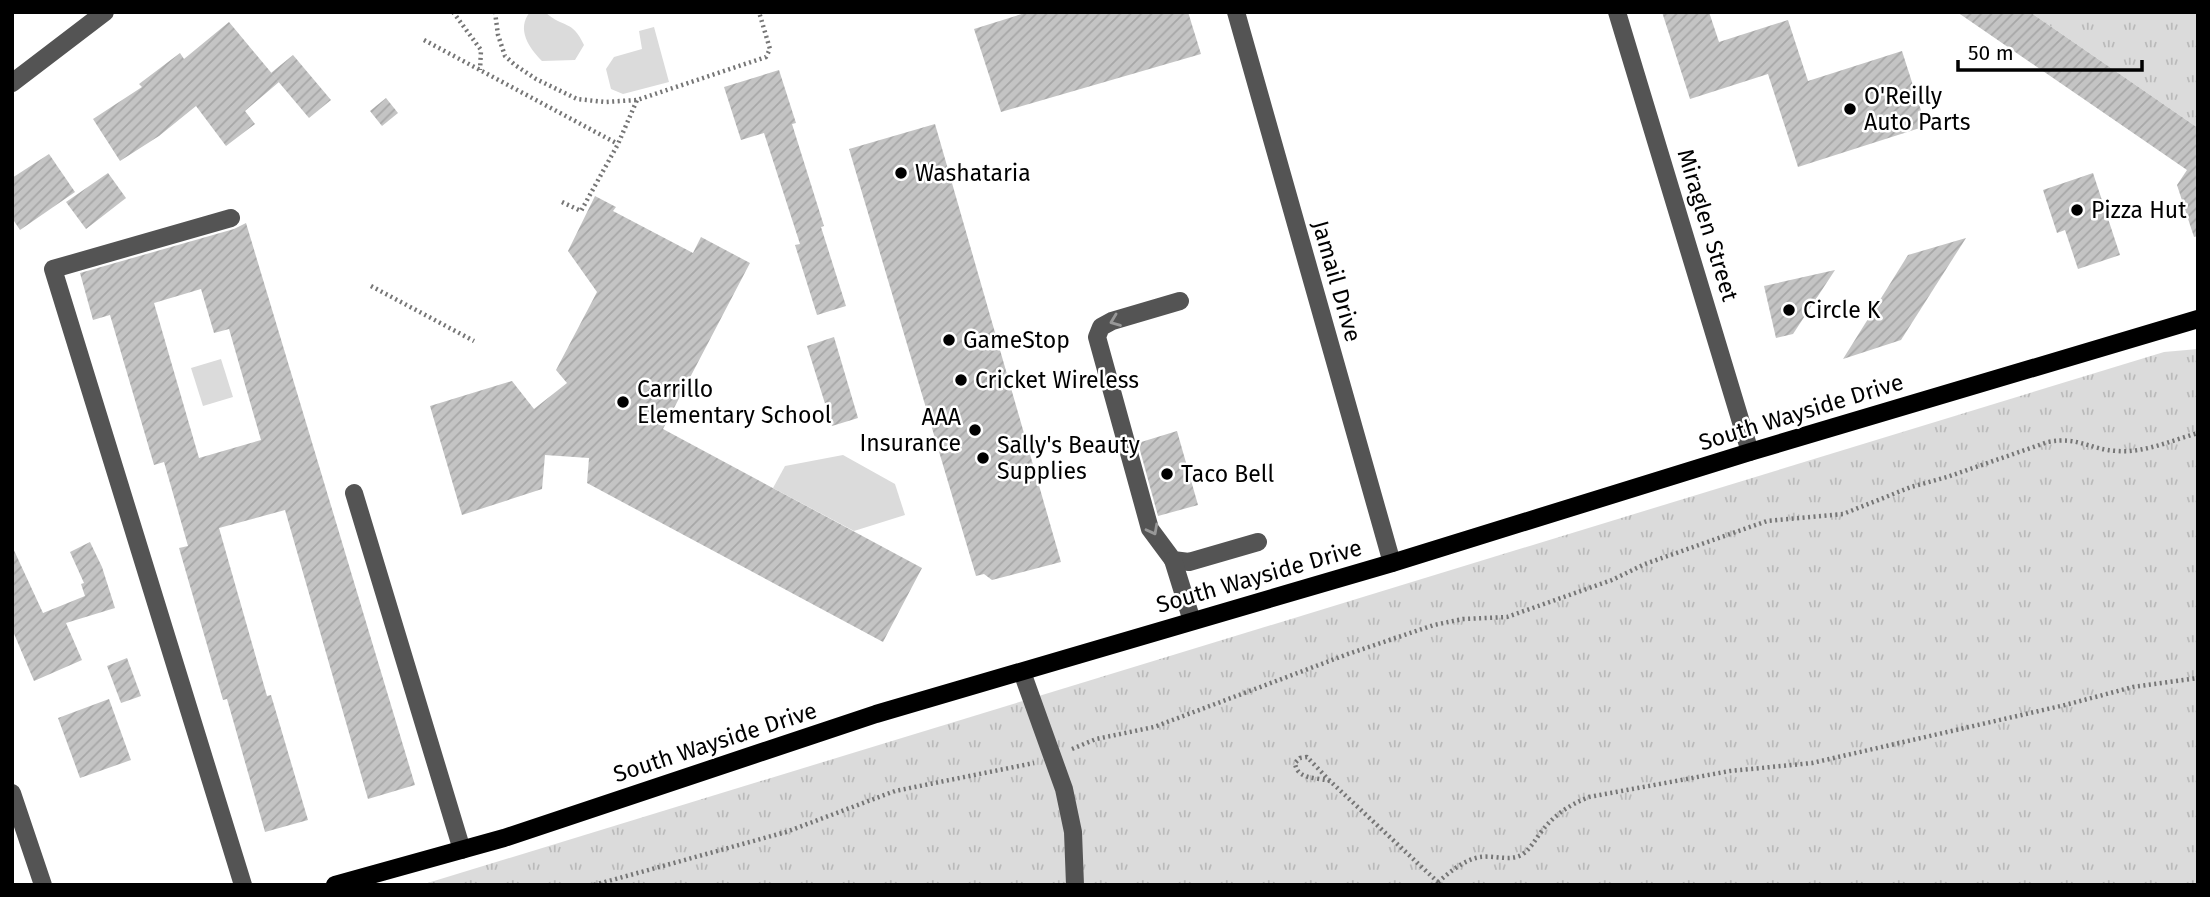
<svg xmlns="http://www.w3.org/2000/svg" width="2210" height="897" viewBox="0 0 2210 897" font-family="'Fira Sans',sans-serif">
	<style>
		.grass { fill: url(#grass-tufts) }
		.green { fill: #dbdbdb }
		.building { fill: url(#building-hatch); fill-rule: evenodd }
		.lines { fill: none; stroke-linecap: round; stroke-linejoin: round }
		.path { stroke: #767676; stroke-width: 4.5; stroke-dasharray: 2 3.5; stroke-linecap: butt }
		.minor { stroke: #545454; stroke-width: 18 }
		.major { stroke: #000; stroke-width: 18 }
		.oneway { stroke: #989898 }
		.poi-dot { fill: #000; stroke: #fff; stroke-width: 2.5 }
		.labels { text-anchor: middle; stroke-width: 5; stroke-linejoin: round; paint-order: stroke }
		.poi-label { font-size: 23px; fill: #000; stroke: #fff; text-anchor: start }
		.street-label { font-size: 23px; fill: #000; stroke: #fff }
	</style>
	<defs>
		<pattern id="grass-tufts" width="24" height="20" patternUnits="userSpaceOnUse" patternTransform="scale(1.75)"><rect width="24" height="20" fill="#dbdbdb"/><path d="M3 7l-1-3M5 7V3M7 7l1-3M15 17l-1-3M17 17v-4M19 17l1-3" fill="none" stroke="#bababa"/></pattern>
		<pattern id="building-hatch" width="6" height="6" patternUnits="userSpaceOnUse" patternTransform="scale(1.75)"><rect width="6" height="6" fill="#c4c4c4"/><path d="M-1 1l2-2M0 6l6-6M5 7l2-2" fill="none" stroke="#a7a7a7"/></pattern>
	</defs>
	<rect width="100%" height="100%" fill="#fff"/>
	<g class="grass">
		<path d="M2030,12h168v116z"/>
		<path d="M2198,349v536h-1777l1743,-533z"/>
	</g>
	<g class="green">
		<path d="M530,12h15c19,17 27,7 39,33l-9,15 -33,1c-13,-13 -26,-32 -12,-49z"/>
		<path d="M654,27l15,55 -46,12 -12,-5 -5,-20 8,-12 28,-8 -3,-18z"/>
		<path d="M221,359l12,38 -30,9 -12,-38z"/>
		<path d="M843,455l52,29 10,31 -51,16 -81,-43 12,-22z"/>
	</g>
	<g class="building">
		<path d="M1028,12h160l13,42 -200,58 -27,-83z"/>
		<path d="M1662,12h47l10,30 69,-22 20,61 94,-30 24,75 -128,41 -30,-93 -78,25z"/>
		<path d="M1957,12h73l168,116v108l-4,1 -17,-52 10,-15z"/>
		<path d="M229,22l50,60 -34,29 10,13 -29,22 -30,-40 -37,30 -39,25 -27,-42 49,-32 -3,-3 41,-31 4,6z"/>
		<path d="M293,55l38,45 -22,18 -38,-45z"/>
		<path d="M779,70l17,53 -4,1 32,102 -3,1 25,79 -29,9 -22,-70 5,-1 -36,-111 -23,7 -17,-53z"/>
		<path d="M386,98l12,15 -16,13 -12,-15z"/>
		<path d="M935,124l126,438 -69,18 -8,-6 -8,2 -127,-427z"/>
		<path d="M49,154l26,38 -55,38 -8,-12v-40z"/>
		<path d="M108,173l18,25 -40,31 -20,-27z"/>
		<path d="M2093,173l27,82 -42,14 -13,-39 -8,3 -14,-43z"/>
		<path d="M595,196l21,11 -3,4 80,42 8,-16 49,26 -87,166 259,139 -39,74 -296,-159 2,-25 -44,-3 -3,34 -80,26 -32,-109 82,-25 22,28 33,-26 -11,-13 41,-78 -29,-41z"/>
		<path d="M246,223l169,562 -47,14 -83,-289 -66,18 48,168 4,-1 37,125 -43,12 -38,-133 -4,1 -44,-152 9,-2 -24,-84 -10,3 -44,-150 -17,5 -13,-47 154,-44zM201,289l13,44 15,-4 32,111 -62,18 -45,-155z"/>
		<path d="M1966,238l-65,102 -58,19 65,-104z"/>
		<path d="M1835,270l-42,64 -17,4 -12,-52z"/>
		<path d="M834,337l24,81 -26,8 -25,-80z"/>
		<path d="M1177,431l21,74 -40,11 -20,-73z"/>
		<path d="M90,542l12,25 13,41 -49,15 16,37 -48,21 -22,-52v-83l31,67 42,-17 -4,-12 3,-1 -14,-31z"/>
		<path d="M127,658l14,38 -20,7 -14,-37z"/>
		<path d="M109,699l22,61 -51,18 -22,-60z"/>
	</g>
	<g class="lines">
		<g class="path">
			<path d="M453,12l28,38 -1,20"/>
			<path d="M495,12l3,23 7,21 10,9 21,14 41,20 28,3 32,-2 129,-43 4,-8 -11,-37"/>
			<path d="M424,40l194,104"/>
			<path d="M562,202l19,9 37,-67 19,-44"/>
			<path d="M371,286l103,55"/>
			<path d="M1072,749l24,-10 58,-12 194,-73 86,-29 29,-6 44,-2 105,-37 33,-16 122,-43 76,-7 68,-27 36,-10 101,-35c31,-6 42,8 70,9 26,2 55,-11 80,-18"/>
			<path d="M1330,781c-14,-4 -33,-1 -35,-18l5,-5 7,-1 23,24 111,104"/>
			<path d="M1438,882c13,-11 26,-22 42,-25 14,-2 31,5 43,-3 8,-6 12,-14 18,-22 13,-17 28,-27 48,-35l141,-26 82,-8 253,-58 68,-18 65,-9"/>
			<path d="M594,885l192,-53 109,-41 139,-28"/>
		</g>
		<g class="minor">
			<path d="M1236,12l156,551"/>
			<path d="M1617,12l133,440"/>
			<path d="M12,83l93,-71"/>
			<path d="M231,218l-178,51 190,616"/>
			<path d="M1180,301l-68,20 -11,6 -4,10 53,192 23,31 16,2 69,-20"/>
			<path d="M354,493l108,357"/>
			<path d="M1173,560l19,61"/>
			<path d="M1022,672l42,117 9,43 2,53"/>
			<path d="M12,793l31,92"/>
		</g>
		<path class="major" d="M335,885l169,-47 372,-124 516,-151 358,-111 448,-133"/>
	</g>
	<defs><path id="oneway-chevron" d="M-2-3.5L2.5 0L-2 3.5" fill="none" stroke-width="1.6" stroke-linecap="round" stroke-linejoin="round" transform="scale(1.75)"/></defs>
	<g class="oneway">
		<use href="#oneway-chevron" transform="translate(1115 321) rotate(159)"/>
		<use href="#oneway-chevron" transform="translate(1153 530) rotate(62)"/>
	</g>
	<g class="poi-dot">
		<circle cx="1850" cy="109" r="7"/>
		<circle cx="901" cy="173" r="7"/>
		<circle cx="2077" cy="210" r="7"/>
		<circle cx="1789" cy="310" r="7"/>
		<circle cx="949" cy="340" r="7"/>
		<circle cx="961" cy="380" r="7"/>
		<circle cx="623" cy="402" r="7"/>
		<circle cx="975" cy="430" r="7"/>
		<circle cx="983" cy="458" r="7"/>
		<circle cx="1167" cy="474" r="7"/>
	</g>
	<g class="labels">
		<g class="poi-label">
			<text x="1864" y="104">O'Reilly<tspan x="1864" dy="26">Auto Parts</tspan></text>
			<text x="915" y="181">Washataria</text>
			<text x="2091" y="218">Pizza Hut</text>
			<text x="1803" y="318">Circle K</text>
			<text x="963" y="348">GameStop</text>
			<text x="975" y="388">Cricket Wireless</text>
			<text x="637" y="397">Carrillo<tspan x="637" dy="26">Elementary School</tspan></text>
			<text x="961" y="425" text-anchor="end">AAA<tspan x="961" dy="26">Insurance</tspan></text>
			<text x="997" y="453">Sally's Beauty<tspan x="997" dy="26">Supplies</tspan></text>
			<text x="1181" y="482">Taco Bell</text>
		</g>
		<g class="street-label">
			<text transform="translate(1708 225) rotate(73)" y="8">Miraglen Street</text>
			<text transform="translate(1337 281) rotate(74)" y="8">Jamail Drive</text>
			<text transform="translate(1801 412) rotate(-17)" y="8">South Wayside Drive</text>
			<text transform="translate(1259 576) rotate(-16)" y="8">South Wayside Drive</text>
			<text transform="translate(715 742) rotate(-18)" y="8">South Wayside Drive</text>
		</g>
	</g>
	<rect width="2210" height="897" fill="none" stroke="#000000" stroke-width="28"/>
	<path d="M1958 60v10h184v-10" fill="none" stroke="#000000" stroke-width="3.5"/>
	<text x="1968" y="60" font-size="21" fill="#000000" stroke="#ffffff" stroke-width="5" paint-order="stroke">50 m</text>
</svg>
